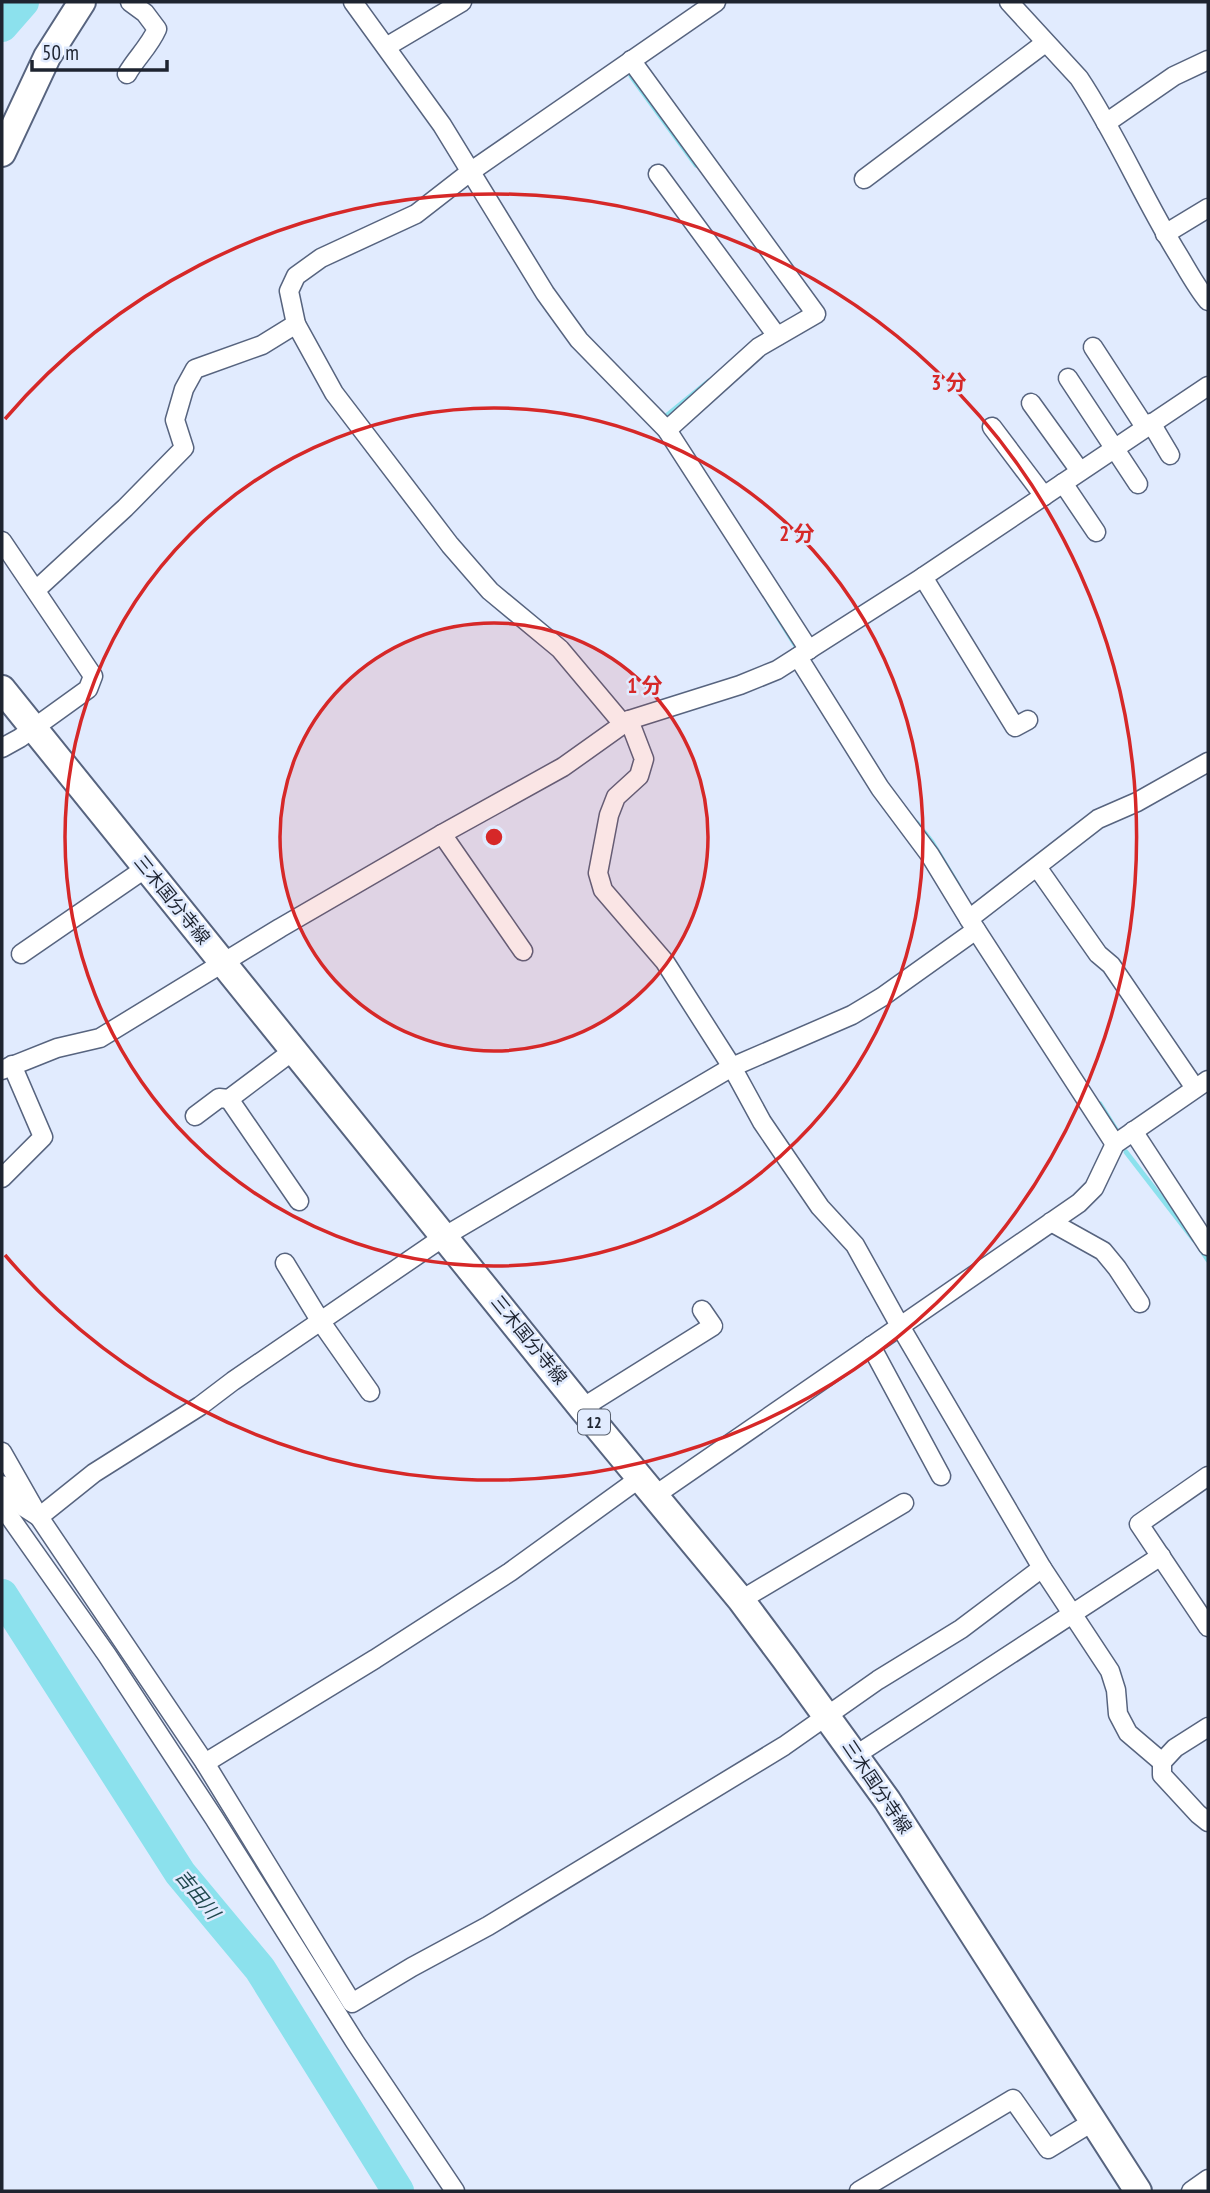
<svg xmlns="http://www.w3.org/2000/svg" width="1210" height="2193" viewBox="0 0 1210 2193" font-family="'PT Sans Narrow','Noto Sans JP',sans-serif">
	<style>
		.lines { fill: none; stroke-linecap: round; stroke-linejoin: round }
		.stream { stroke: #8ce1ed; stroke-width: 5 }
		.river { stroke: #8ce1ed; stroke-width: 32 }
		.street-casing { stroke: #57647f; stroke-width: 21 }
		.primary-casing { stroke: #57647f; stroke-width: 30 }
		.street { stroke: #fff; stroke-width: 18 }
		.primary { stroke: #fff; stroke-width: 26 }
		.ring { fill: none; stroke: #d62828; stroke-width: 3.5 }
		.labels { text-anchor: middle; stroke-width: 5; stroke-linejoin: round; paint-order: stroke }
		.shield { fill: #e1ebfe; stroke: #58606e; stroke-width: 2 }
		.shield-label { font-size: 16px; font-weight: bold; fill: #1e2430 }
		.street-label { font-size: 18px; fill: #1e2430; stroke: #e1ebfe }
		.water-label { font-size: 19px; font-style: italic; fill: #20484e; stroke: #e1ebfe }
		.centre { fill: #d62828; stroke: #e1ebfe; stroke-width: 3.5 }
		.ring-label { font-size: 21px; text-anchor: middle; font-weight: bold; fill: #d62828; stroke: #e1ebfe; stroke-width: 5; stroke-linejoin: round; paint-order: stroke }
	</style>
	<rect width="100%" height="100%" fill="#e1ebfe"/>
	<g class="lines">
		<g class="stream">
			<path d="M631,76l65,89"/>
			<path d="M665,417l44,-36"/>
			<path d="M769,603l28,45"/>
			<path d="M917,823l15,19 26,43"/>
			<path d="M1100,1104l17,27"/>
			<path d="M1126,1152l68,88"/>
			<path d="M1200,1248l8,12"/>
		</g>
		<g class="river">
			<path d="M2,26l21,-24"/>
			<path d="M2,1595l178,278 80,96 138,222"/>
		</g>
		<defs>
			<g id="street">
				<path d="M353,2l89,123 103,168 34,47 88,90 142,220"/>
				<path d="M1009,2l70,76c38,57 64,120 100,178 9,15 18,32 29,45"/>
				<path d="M386,47l76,-45"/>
				<path d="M631,60l185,254 -57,33 -92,83"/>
				<path d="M127,74c9,-16 22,-27 30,-45l-12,-16 -15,-11"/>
				<path d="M1106,123l68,-47 34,-16"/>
				<path d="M658,174l119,162"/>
				<path d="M864,179l181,-136"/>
				<path d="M1165,234l43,-26"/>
				<path d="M1093,347l52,80"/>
				<path d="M1068,378l70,106"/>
				<path d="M1031,403l49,68"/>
				<path d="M1151,423l19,32"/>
				<path d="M992,427l52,69"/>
				<path d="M1063,483l33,49"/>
				<path d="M2,541l91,135 -5,13 -68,49 -18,10"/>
				<path d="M923,577l92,150 13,-7"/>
				<path d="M36,590l89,-82 59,-60 -9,-28 9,-31 11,-20 67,-24 34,-21"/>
				<path d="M798,657l82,131 50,67 39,64 146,225"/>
				<path d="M629,720l15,39 -5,17 -23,21 -7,18 -11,58 5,17 62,72 67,105 30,55 58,85 35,38 45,81 142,242 68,103 6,19 2,24 10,19 34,29"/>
				<path d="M623,724l-63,-75 -70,-58 -40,-46 -116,-152 -38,-69 -7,-33 7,-15 25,-18 95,-44 54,-42 246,-170"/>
				<path d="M442,834l81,117"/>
				<path d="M1037,867l61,87 13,11 84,123"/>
				<path d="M969,919l129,-100 39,-17 71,-40"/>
				<path d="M21,954l125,-86"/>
				<path d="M2,1070l55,-22 43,-10 180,-110 162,-94 121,-67 66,-47 111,-35 37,-15 146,-93 285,-191"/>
				<path d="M229,1099l70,102"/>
				<path d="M195,1116l24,-18 10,1 65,-49"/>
				<path d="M1133,1131l75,115"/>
				<path d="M2,1178l41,-41 -31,-72"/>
				<path d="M1051,1222l52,29 14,17 23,35"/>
				<path d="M285,1263l36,59 49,70"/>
				<path d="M871,1346l70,130"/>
				<path d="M582,1408l131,-82 -11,-16"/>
				<path d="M2,1452l37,65 166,246 147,240 60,-36 76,-41 296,-180 94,-66 83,-51 81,-61"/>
				<path d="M1208,1476l-69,48 69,103"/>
				<path d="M2,1485l23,23 14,9 55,-44 106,-67 33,-25 212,-145 287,-169 120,-52 30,-18 94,-67"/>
				<path d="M654,1496l425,-293 15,-15 21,-44 93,-64"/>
				<path d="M2,1506l105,149 107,163 141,224 100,149"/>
				<path d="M741,1600l163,-97"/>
				<path d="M1208,1727l-33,21 -13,14v13l36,39 10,8"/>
				<path d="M856,1755l305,-199"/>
				<path d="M205,1763l170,-104 135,-87 130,-94"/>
				<path d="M859,2191l154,-92 35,50 46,-28"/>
				<path d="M1191,2191l17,-12"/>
			</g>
			<g id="primary">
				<path d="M2,153l45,-96 35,-55"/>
				<path d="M2,689l580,719 159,192 44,59 102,141 251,391"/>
			</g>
		</defs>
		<use href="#street" class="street-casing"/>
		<use href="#primary" class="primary-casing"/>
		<use href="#street" class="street"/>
		<use href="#primary" class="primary"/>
	</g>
	<circle cx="494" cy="837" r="214" fill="#d62828" fill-opacity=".12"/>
	<g class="ring">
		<circle cx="494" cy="837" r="214"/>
		<circle cx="494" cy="837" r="429"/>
		<path d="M5 419A643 643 0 1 1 5 1255"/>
	</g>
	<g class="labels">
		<rect class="shield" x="578" y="1409.5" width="32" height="25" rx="5"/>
		<g class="shield-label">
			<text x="594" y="1428">12</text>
		</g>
		<g class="street-label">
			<text transform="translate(172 900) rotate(51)" y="6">三木国分寺線</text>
			<text transform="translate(529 1340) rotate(51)" y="6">三木国分寺線</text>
			<text transform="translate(877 1787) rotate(56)" y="6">三木国分寺線</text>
		</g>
		<g class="water-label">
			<text transform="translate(198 1894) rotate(51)" y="7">吉田川</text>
		</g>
	</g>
	<circle cx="494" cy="837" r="10" class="centre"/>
	<g class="ring-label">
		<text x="949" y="390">3 分</text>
		<text x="797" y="541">2 分</text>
		<text x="645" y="693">1 分</text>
	</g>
	<rect width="1210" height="2193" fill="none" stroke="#1e2430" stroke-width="7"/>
	<path d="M32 60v10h135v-10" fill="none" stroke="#1e2430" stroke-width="3.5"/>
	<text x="42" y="60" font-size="21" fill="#1e2430" stroke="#e1ebfe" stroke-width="5" paint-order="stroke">50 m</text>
</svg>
